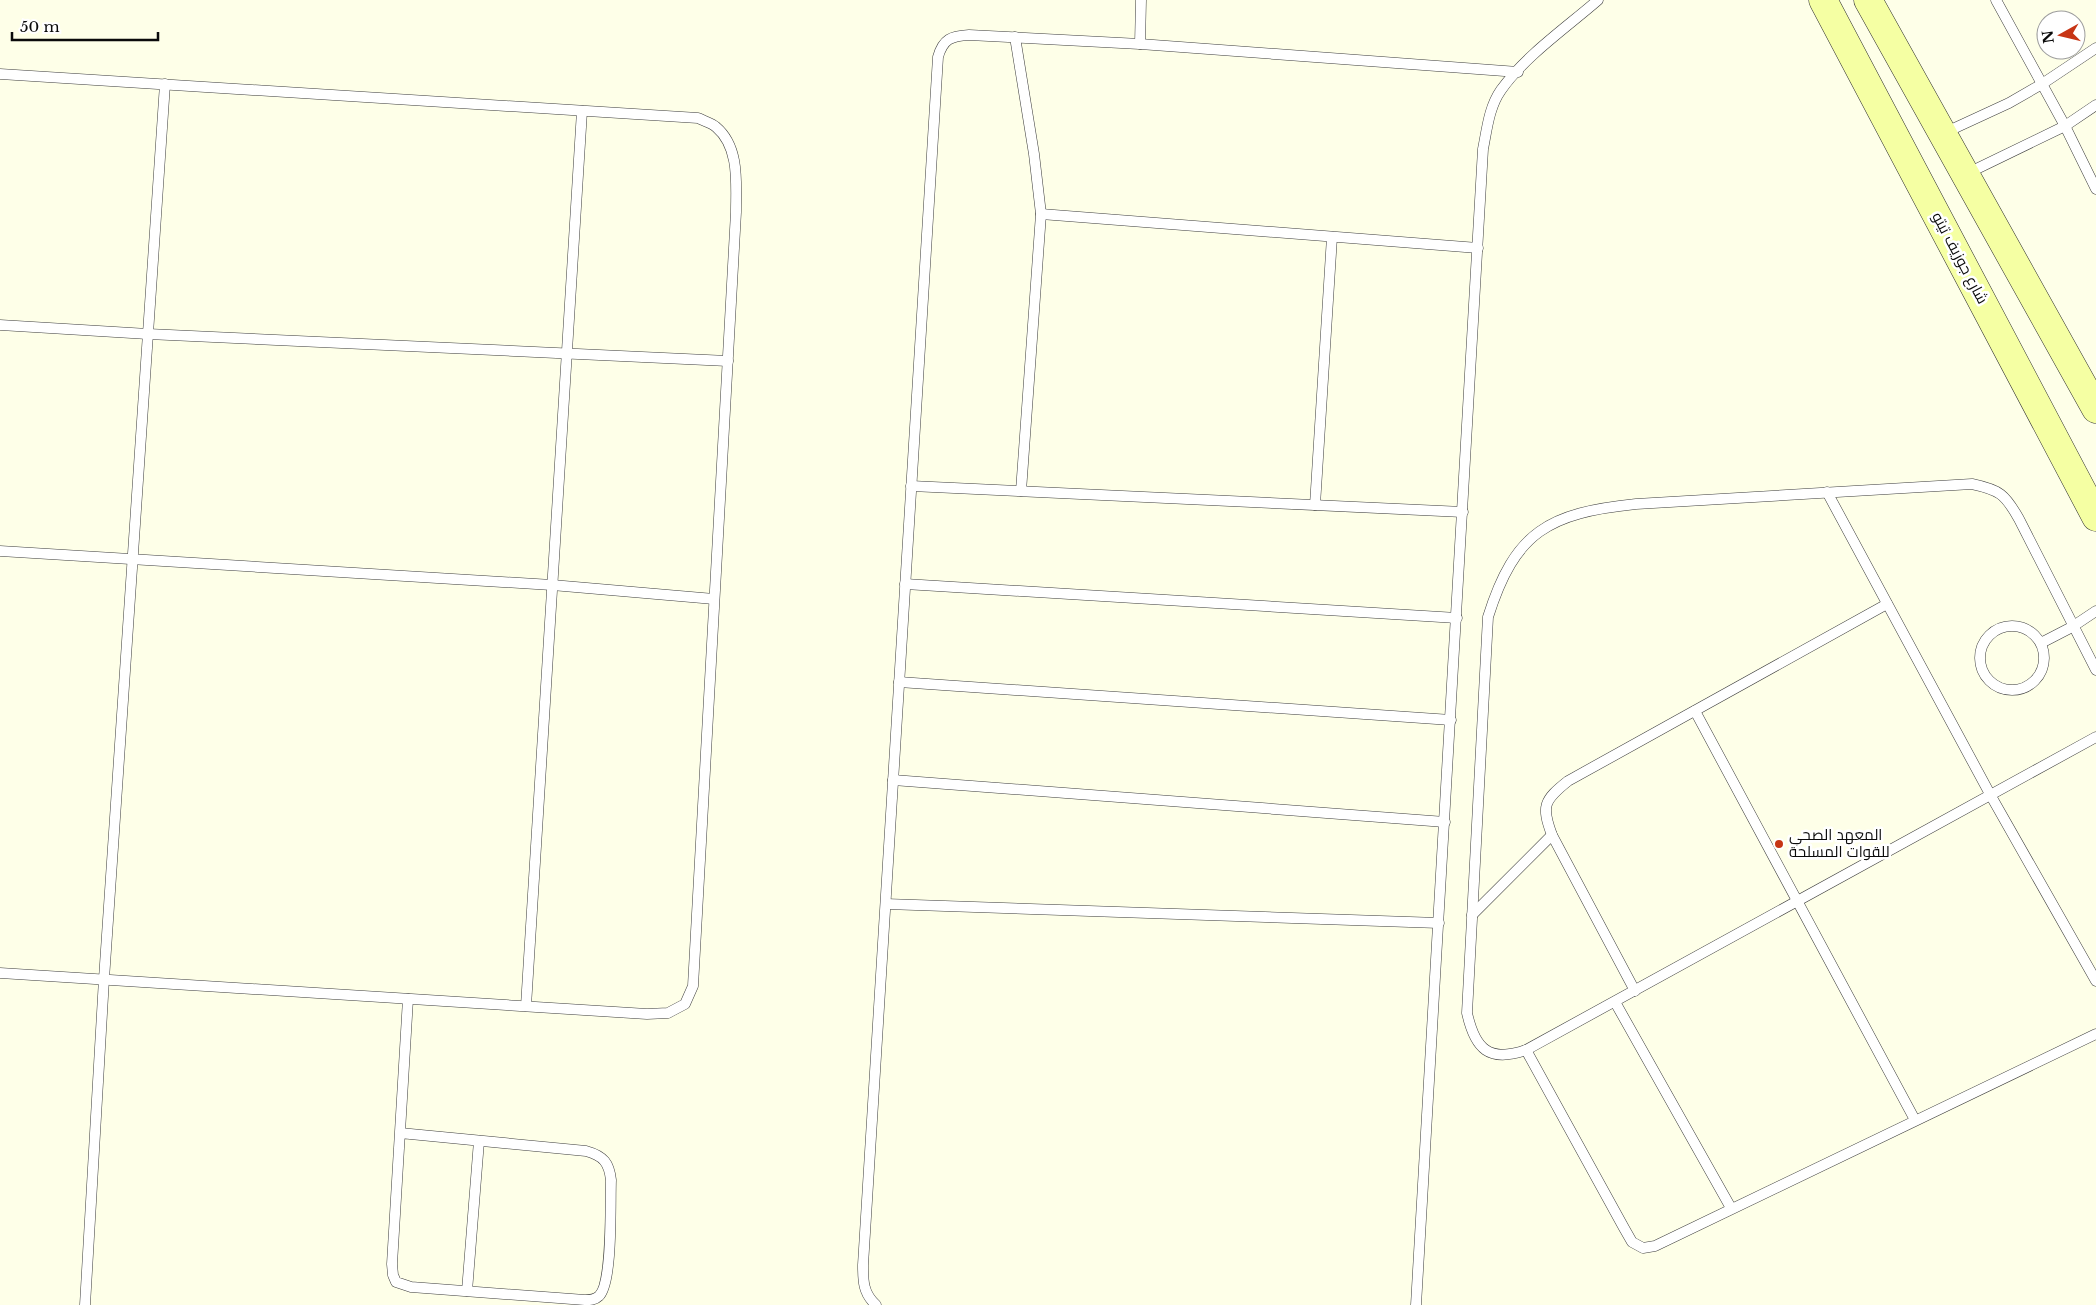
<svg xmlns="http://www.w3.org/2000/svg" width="2096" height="1305" viewBox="0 0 2096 1305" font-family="'Libre Baskerville',Cairo,serif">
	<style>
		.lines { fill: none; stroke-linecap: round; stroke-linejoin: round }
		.lane-casing { stroke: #3d3d3d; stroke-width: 11 }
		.secondary-casing { stroke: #2c2c2c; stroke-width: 29 }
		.lane { stroke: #fff; stroke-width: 10 }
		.secondary { stroke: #f5ffa3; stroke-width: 28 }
		.poi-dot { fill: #c73515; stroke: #fff; stroke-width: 2 }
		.labels { text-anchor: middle; stroke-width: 5; stroke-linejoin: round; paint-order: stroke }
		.street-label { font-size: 15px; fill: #0a0a0a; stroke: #fff }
		.poi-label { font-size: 15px; fill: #0a0a0a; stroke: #fff; text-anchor: start }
	</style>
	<rect width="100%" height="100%" fill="#feffe8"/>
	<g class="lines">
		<defs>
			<g id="lane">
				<path d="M1996,0l69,126 31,63"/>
				<path d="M1015,37l19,117 7,60 -20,277"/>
				<path d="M1140,44l1,-44"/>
				<path d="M0,74l698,44c6,3 14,5 18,9 24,20 20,57 20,85l-43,774 -8,18 -17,9 -21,1 -647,-41"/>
				<path d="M1944,133l65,-30 33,-19 54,-36"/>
				<path d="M1966,174l99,-48 31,-21"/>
				<path d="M1041,214l437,34"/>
				<path d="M0,325l148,9 580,27"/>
				<path d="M911,486l552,26"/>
				<path d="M1827,492l164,304 105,185"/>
				<path d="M1315,505l17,-268"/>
				<path d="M0,551l552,34 162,14"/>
				<path d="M905,584l552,34"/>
				<circle cx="2012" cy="658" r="32"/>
				<path d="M2041,643l31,-16 24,-16"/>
				<path d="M2096,670l-77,-151c-14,-25 -19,-29 -47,-35l-336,20c-87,9 -121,27 -148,113l-21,396c8,36 22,50 59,37l570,-313"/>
				<path d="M899,682l552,38"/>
				<path d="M1695,711l220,409"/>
				<path d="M893,780l552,42"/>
				<path d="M886,904l553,19"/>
				<path d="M1472,915l80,-80"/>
				<path d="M1635,991l-83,-156c-11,-29 -8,-35 16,-54l319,-177"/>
				<path d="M1615,1002l116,206"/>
				<path d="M526,1006l56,-895"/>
				<path d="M1526,1050l98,178 8,14 11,6 12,-2 441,-212"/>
				<path d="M400,1133l186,18c18,5 23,12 25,29 -1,22 2,103 -12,116 -4,4 -9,4 -14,4l-174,-13 -15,-5 -3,-7 -1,-11 16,-265"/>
				<path d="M467,1291l12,-150"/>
				<path d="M85,1305l19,-326 61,-895"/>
				<path d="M876,1305c-13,-12 -13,-24 -13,-40l75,-1208c5,-18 13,-21 31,-22l171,9 378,28"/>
				<path d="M1416,1305l67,-1156c4,-20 6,-42 18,-59 24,-34 66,-63 97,-90"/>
			</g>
			<g id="secondary">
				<path d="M1823,0l273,517"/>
				<path d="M1868,0l228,409"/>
			</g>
		</defs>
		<use href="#lane" class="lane-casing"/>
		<use href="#secondary" class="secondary-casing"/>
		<use href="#lane" class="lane"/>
		<use href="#secondary" class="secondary"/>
	</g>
	<circle class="poi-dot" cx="1779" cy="844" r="5"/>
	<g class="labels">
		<g class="street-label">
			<text transform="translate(1960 258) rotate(62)" y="5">شارع جوزيف تيتو</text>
		</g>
		<g class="poi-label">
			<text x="1789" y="840">المعهد الصحي<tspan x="1789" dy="17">للقوات المسلحة</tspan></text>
		</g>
	</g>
	<g transform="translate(2061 35) rotate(262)"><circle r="24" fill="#ffffff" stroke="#9d9d9d"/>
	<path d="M0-4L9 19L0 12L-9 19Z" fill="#c73515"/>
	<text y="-8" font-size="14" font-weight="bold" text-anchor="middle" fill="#0a0a0a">N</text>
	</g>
	<path d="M12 32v8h146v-8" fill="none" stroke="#0a0a0a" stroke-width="2.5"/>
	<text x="20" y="32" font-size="15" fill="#0a0a0a" stroke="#ffffff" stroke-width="4" paint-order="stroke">50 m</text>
</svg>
